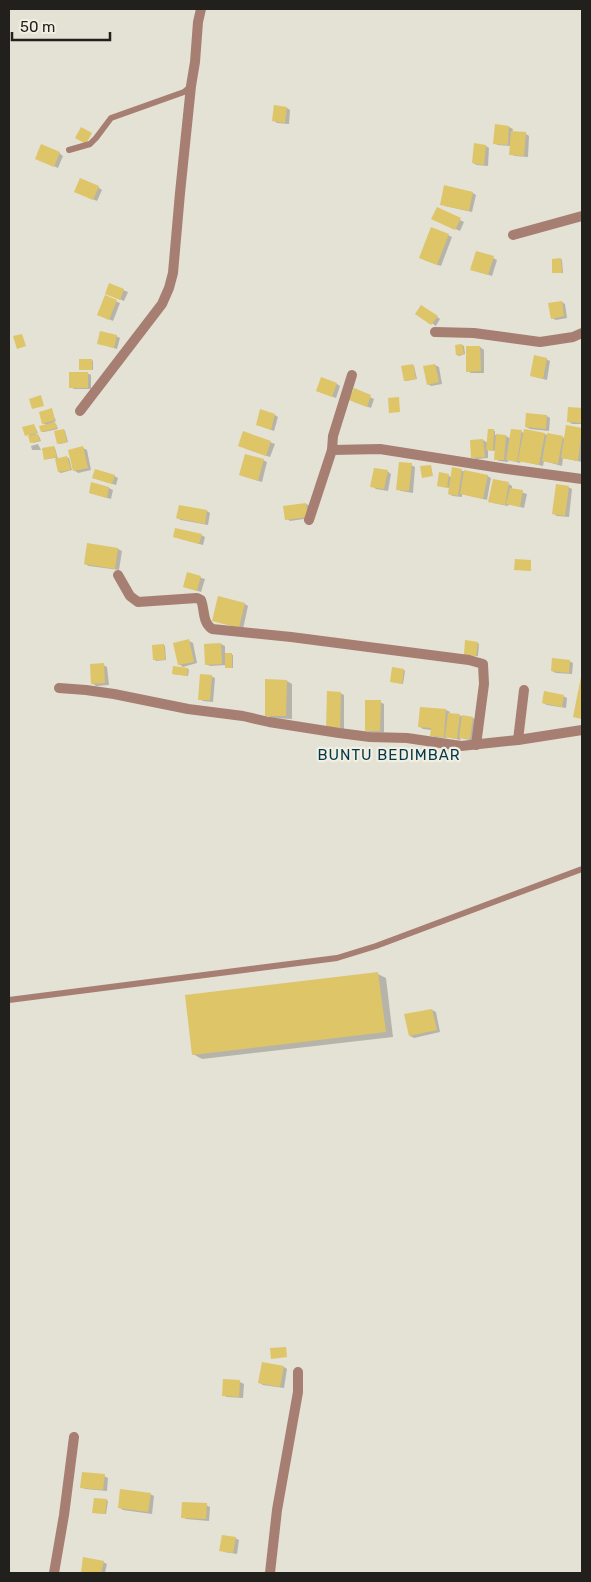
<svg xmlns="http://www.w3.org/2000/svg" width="591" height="1582" viewBox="0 0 591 1582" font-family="Rubik,sans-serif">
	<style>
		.shadow { fill: #0003 }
		.building { fill: #dec567 }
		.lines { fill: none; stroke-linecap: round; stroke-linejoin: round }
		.lane { stroke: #a67e72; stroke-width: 6 }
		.street { stroke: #a67e72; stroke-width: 10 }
		.labels { text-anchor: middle; stroke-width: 4.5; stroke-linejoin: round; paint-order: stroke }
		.quarter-label { font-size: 15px; letter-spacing: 1px; fill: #04374a; stroke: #f1eee2 }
	</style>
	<rect width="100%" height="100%" fill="#e4e1d5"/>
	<g class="shadow">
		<path d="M287,108l3,2 -1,14 -12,-1 -4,-3z"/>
		<path d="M496,126l13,1 4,2 -1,4 14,1 3,2 -1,21 -13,-1 -4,-2v-8l-13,-1 -4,-2z"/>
		<path d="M486,146l3,2 -1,18 -11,-1 -4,-2z"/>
		<path d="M59,153l4,3 -5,12 -18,-8z"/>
		<path d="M98,187l4,3 -5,11 -18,-8z"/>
		<path d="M473,193l3,2 -4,17 -27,-6z"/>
		<path d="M437,209l27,13 -4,9 -23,-11z"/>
		<path d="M432,228l20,9 -11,29 -17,-6z"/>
		<path d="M493,258l4,2 -5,16 -16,-5z"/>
		<path d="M561,259l1,1 1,13h-8l-2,-1z"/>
		<path d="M110,285l18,7 -4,9 -14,-6z"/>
		<path d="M105,297l15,6 -7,18 -11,-5z"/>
		<path d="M562,302l3,2 2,14 -11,2 -4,-2z"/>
		<path d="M421,306l19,13 -4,7 -19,-13z"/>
		<path d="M116,336l4,2 -3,11 -19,-6z"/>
		<path d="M462,345l2,1 1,8 -6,2 -2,-1 -1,-9z"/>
		<path d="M480,347l4,3v23h-13l-4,-2z"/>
		<path d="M546,359l4,2 -3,19 -15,-4z"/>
		<path d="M92,360l1,1v9h-12z"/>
		<path d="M413,365l1,1 3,13 -11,2 -1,-1z"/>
		<path d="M435,365l4,2 3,17 -11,2 -3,-2z"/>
		<path d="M87,373l4,2v14h-17l-3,-2z"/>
		<path d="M337,384l3,2 -4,12 -19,-7z"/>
		<path d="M354,390l20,9 -3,9 -17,-6z"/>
		<path d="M569,408l13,1v15h-10l-4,-3z"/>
		<path d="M51,410l5,11 -3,1 3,2 2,5 -14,3h-2l4,-7 -3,-2z"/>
		<path d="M275,415l3,2 -4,14 -13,-5z"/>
		<path d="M547,416l3,2 -1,13 -19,-2 -4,-2z"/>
		<path d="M34,425l4,8 -3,1 4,2 2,5 -8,2 -4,-8h-3z"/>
		<path d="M567,427l15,2v35v-2l-19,-4 -1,8 -18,-5 -1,5 -22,-5 -1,2 -12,-3v2l-9,-1 -3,-2v-8l-8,-1v8l-12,1 -4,-2 -1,-16 12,-1 5,3 1,-13 6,1v4l11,1 5,3 11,-7 2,1 21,1 3,2 17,2z"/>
		<path d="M64,430l1,1 3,11 -8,2 -2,-1z"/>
		<path d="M244,433l31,11 -5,13 -26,-9z"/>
		<path d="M38,444l3,6h-9l-1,-4z"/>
		<path d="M54,447l1,1 3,11 11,-1 3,12 -11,3 -2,-1 -3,-14 -11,1z"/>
		<path d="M83,448l4,2 4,20 -13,3 -4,-3z"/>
		<path d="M263,460l4,2 -5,20 -22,-7z"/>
		<path d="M411,465l4,2 -2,26 -12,-2 -4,-2z"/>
		<path d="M453,469l34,7 4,2 -4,22 -25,-6v3l-9,-1 -4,-2 1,-6 -10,-2v-12l12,3z"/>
		<path d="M387,471l4,3 -3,17 -12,-2 -4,-3z"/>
		<path d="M114,476l4,2 -2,7 -23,-7z"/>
		<path d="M509,484l3,2v3l15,5 -3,14 -15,-4 -1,2 -15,-3 -3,-2z"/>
		<path d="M568,487l4,2 -3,28 -12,-1 -3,-2z"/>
		<path d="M109,488l4,2 -2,9 -21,-6z"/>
		<path d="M306,504l4,2 1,12 -21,3 -3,-2z"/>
		<path d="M207,511l3,2 -2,12 -27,-5 -4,-2z"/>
		<path d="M201,535l4,2 -2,8 -29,-8z"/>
		<path d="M88,544l30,5 4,2 -3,19 -30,-4 -4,-2z"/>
		<path d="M188,574l17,5 -4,13 -16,-5z"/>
		<path d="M245,604l3,2 -5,23 -30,-9z"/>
		<path d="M189,641l4,2 4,20 -14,4 -4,-3z"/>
		<path d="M478,643l1,1 -1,12 -11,-1z"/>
		<path d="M221,644l4,2v8l8,1v13h-6l-1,-3 -16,1 -4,-2z"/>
		<path d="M164,645l1,1 1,14 -10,1 -1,-1z"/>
		<path d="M569,661l4,2 -1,11 -16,-1 -4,-2z"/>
		<path d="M103,665l4,2 2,18 -13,1 -4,-3z"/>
		<path d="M188,669l1,1 -1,6 -15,-2z"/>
		<path d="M404,670l1,1 -2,13 -10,-2z"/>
		<path d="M211,676l4,2 -2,24 -10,-1 -3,-2z"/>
		<path d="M287,681l5,3v35l-20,-1 -6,-3z"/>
		<path d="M340,693l4,2v36h-13z"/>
		<path d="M563,696l4,2 -1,10 -19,-3 -4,-2z"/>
		<path d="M380,702l4,2v28h-14l-4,-2z"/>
		<path d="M446,710l4,2 -1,2 24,4 4,2 -3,21 -13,-3 -1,2 -13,-3v1l-12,-1 -3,-2v-5l-9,-1 -4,-3z"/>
		<path d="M378,974l8,4 7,59 -191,22 -9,-5z"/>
		<path d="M432,1010l4,2 4,20 -26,6 -4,-2z"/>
		<path d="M284,1367l3,2 -3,19 -21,-3 -3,-2z"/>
		<path d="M224,1380l16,2 4,2 -1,14 -16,-1 -4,-2z"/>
		<path d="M104,1476l4,2 -1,13 -22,-2 -3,-2z"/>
		<path d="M150,1494l4,2 -2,18 -29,-4 -4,-3z"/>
		<path d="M106,1500l2,1 -2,13 -11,-1z"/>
		<path d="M206,1505l4,2 -1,14 -23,-2 -3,-2z"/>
		<path d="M235,1538l4,2 -2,14 -13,-2 -3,-2z"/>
		<path d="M103,1562l4,2 -2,9h-19l-4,-2z"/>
	</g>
	<g class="building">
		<path d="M274,105l13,2 -2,16 -13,-2z"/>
		<path d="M495,124l14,2 -1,19 -15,-1z"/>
		<path d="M81,127l11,6 -6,11 -11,-6z"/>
		<path d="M511,131l15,1 -2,24 -15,-1z"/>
		<path d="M474,143l12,2 -2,20 -12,-2z"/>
		<path d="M41,144l19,8 -6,15 -19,-8z"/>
		<path d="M80,178l19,8 -6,14 -19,-8z"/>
		<path d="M444,185l29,7 -4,19 -29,-6z"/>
		<path d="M437,207l24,11 -6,12 -24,-11z"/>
		<path d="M431,227l18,7 -12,31 -18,-7z"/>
		<path d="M476,251l18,5 -6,19 -18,-5z"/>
		<path d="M561,258l1,15h-10v-14z"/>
		<path d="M109,283l15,6 -4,11 -15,-6z"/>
		<path d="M105,295l12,5 -8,20 -12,-5z"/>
		<path d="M562,301l2,15 -13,3 -3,-16z"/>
		<path d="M421,305l17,11 -7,9 -16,-11z"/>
		<path d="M100,331l17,4 -3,13 -17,-4z"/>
		<path d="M22,334l4,12 -9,3 -4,-13z"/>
		<path d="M462,344l2,10 -8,1 -1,-10z"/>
		<path d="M466,346h14l1,25 -15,1z"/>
		<path d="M534,355l13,3 -4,21 -13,-3z"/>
		<rect x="79" y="359" width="13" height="11"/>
		<path d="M413,364l3,15 -12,2 -3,-15z"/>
		<path d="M435,364l4,18 -12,3 -4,-19z"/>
		<rect x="69" y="372" width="19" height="16"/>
		<path d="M321,377l16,6 -5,14 -16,-6z"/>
		<path d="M354,388l17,7 -4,12 -18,-7z"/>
		<path d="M41,395l3,11 -12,3 -3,-10z"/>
		<path d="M399,397l1,15 -11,1 -1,-15z"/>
		<path d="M568,407l14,1v15l-15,-1z"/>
		<path d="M52,408l3,12 -13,4 -3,-12z"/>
		<path d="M260,409l15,5 -4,16 -15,-5z"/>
		<path d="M526,413l21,2 -1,14 -21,-2z"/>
		<path d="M55,422l2,6 -16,4 -2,-6z"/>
		<path d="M34,424l3,9 -12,3 -3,-9z"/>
		<path d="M566,425l16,3 -4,33 -17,-3z"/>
		<path d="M64,429l3,13 -10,2 -3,-13z"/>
		<path d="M488,429h6l-1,22 -7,-1z"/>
		<path d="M511,429l11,1 -5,32 -11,-2z"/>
		<path d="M524,429l21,4 -6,32 -21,-4z"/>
		<path d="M243,431l28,10 -5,15 -28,-10z"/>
		<path d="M547,433l16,3 -5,28 -16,-3z"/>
		<path d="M38,434l2,7 -10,2 -2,-7z"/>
		<path d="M496,434l10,1 -2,25h-10z"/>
		<path d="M483,439l2,18 -14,1 -1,-18z"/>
		<path d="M54,446l3,11 -13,3 -2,-12z"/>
		<path d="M83,446l5,22 -15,3 -5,-21z"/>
		<path d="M245,454l19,5 -6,22 -19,-6z"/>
		<path d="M67,456l4,14 -13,2 -3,-13z"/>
		<path d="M399,462l13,1 -3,28 -13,-1z"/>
		<path d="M431,465l2,11 -11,2 -2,-12z"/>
		<path d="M452,467l10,2 -4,27 -10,-2z"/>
		<path d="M374,468l14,2 -4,19 -14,-2z"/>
		<path d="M95,469l20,6 -3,9 -20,-6z"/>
		<path d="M464,470l24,5 -5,24 -23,-5z"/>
		<path d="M439,472l10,2 -2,14 -10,-2z"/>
		<path d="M493,479l16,3 -4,23 -17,-3z"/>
		<path d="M91,482l18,5 -2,11 -18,-5z"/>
		<path d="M556,484l13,2 -4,30 -13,-2z"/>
		<path d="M510,488l13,2 -3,17 -14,-3z"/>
		<path d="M306,503l2,14 -23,3 -2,-14z"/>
		<path d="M179,505l28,5 -2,14 -29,-6z"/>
		<path d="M175,528l27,6 -3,10 -26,-7z"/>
		<path d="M87,543l31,5 -3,21 -31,-5z"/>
		<path d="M515,559l16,1v11l-17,-1z"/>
		<path d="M187,572l14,4 -4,15 -14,-4z"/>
		<path d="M218,596l27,7 -6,25 -27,-7z"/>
		<path d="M189,639l5,23 -16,3 -5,-22z"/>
		<path d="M465,640l13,2 -2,14 -12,-1z"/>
		<path d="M221,643l1,21 -17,1 -1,-21z"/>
		<path d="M164,644l1,16h-12l-1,-15z"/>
		<rect x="225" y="653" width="7" height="15"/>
		<path d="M552,658l18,2 -1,13 -18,-2z"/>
		<path d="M104,663l1,20 -14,1 -1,-20z"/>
		<path d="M173,666l15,2 -1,8 -15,-2z"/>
		<path d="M392,667l12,2 -2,15 -12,-2z"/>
		<path d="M200,674l12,1 -2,25h-12z"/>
		<path d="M581,677h1v42l-9,-2z"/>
		<path d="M265,679l22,1 -1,36h-21z"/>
		<path d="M327,691l14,1 -1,37h-14z"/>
		<path d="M544,691l20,4 -2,12 -20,-4z"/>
		<path d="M365,700h16l-1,31h-15z"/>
		<path d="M420,707l26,2 -2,28 -14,-1 1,-8 -13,-1z"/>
		<path d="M448,713l12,1 -3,25 -12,-2z"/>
		<path d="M462,715l11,2 -3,22 -11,-1z"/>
		<path d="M378,972l8,60 -194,23 -7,-60z"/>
		<path d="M432,1009l5,21 -28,6 -5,-22z"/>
		<path d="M286,1347l1,10 -16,2 -1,-11z"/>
		<path d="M262,1362l22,4 -4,21 -22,-4z"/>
		<path d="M223,1379l17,1 -1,17 -17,-1z"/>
		<path d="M82,1472l23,2 -2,16 -23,-2z"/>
		<path d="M120,1489l31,4 -3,19 -30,-4z"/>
		<path d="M94,1498l13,1 -2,15 -13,-1z"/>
		<path d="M182,1502l25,1 -1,16 -25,-1z"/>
		<path d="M222,1535l14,2 -3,16 -14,-2z"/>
		<path d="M83,1557l21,4 -3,12 -20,-1z"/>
	</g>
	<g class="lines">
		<g class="lane">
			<path d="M69,150l21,-6 6,-6 15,-20 73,-26 6,-5"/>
			<path d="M9,1000l328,-42 39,-12 206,-77"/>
		</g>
		<g class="street">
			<path d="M513,235l69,-19"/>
			<path d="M435,332l39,1 66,9 33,-5 9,-4"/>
			<path d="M80,411l82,-107 7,-16 4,-15 7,-80 11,-107 4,-24 3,-40 3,-13"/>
			<path d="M332,450l1,-14 19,-61"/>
			<path d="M309,520l23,-70 48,-1 127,20 75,10"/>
			<path d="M118,575l12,21 8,6 59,-4 4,2c4,10 1,22 11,29l79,8 178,23 14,4 1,20 -8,61"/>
			<path d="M59,688l27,2 28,4 74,15 55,7 26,6 70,11 31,4 37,1 54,8 57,-6 64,-10"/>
			<path d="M518,740l6,-50"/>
			<path d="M54,1573l10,-58 10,-78"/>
			<path d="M270,1573l7,-63 21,-118v-20"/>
		</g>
	</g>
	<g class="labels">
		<g class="quarter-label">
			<text x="389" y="760">BUNTU BEDIMBAR</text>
		</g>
	</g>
	<rect width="591" height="1582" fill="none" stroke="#21201c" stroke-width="20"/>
	<path d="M12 32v8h98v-8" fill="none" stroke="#21201c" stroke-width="2.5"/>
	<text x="20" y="32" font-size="15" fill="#21201c" stroke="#f1eee2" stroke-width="4" paint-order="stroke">50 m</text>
</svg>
